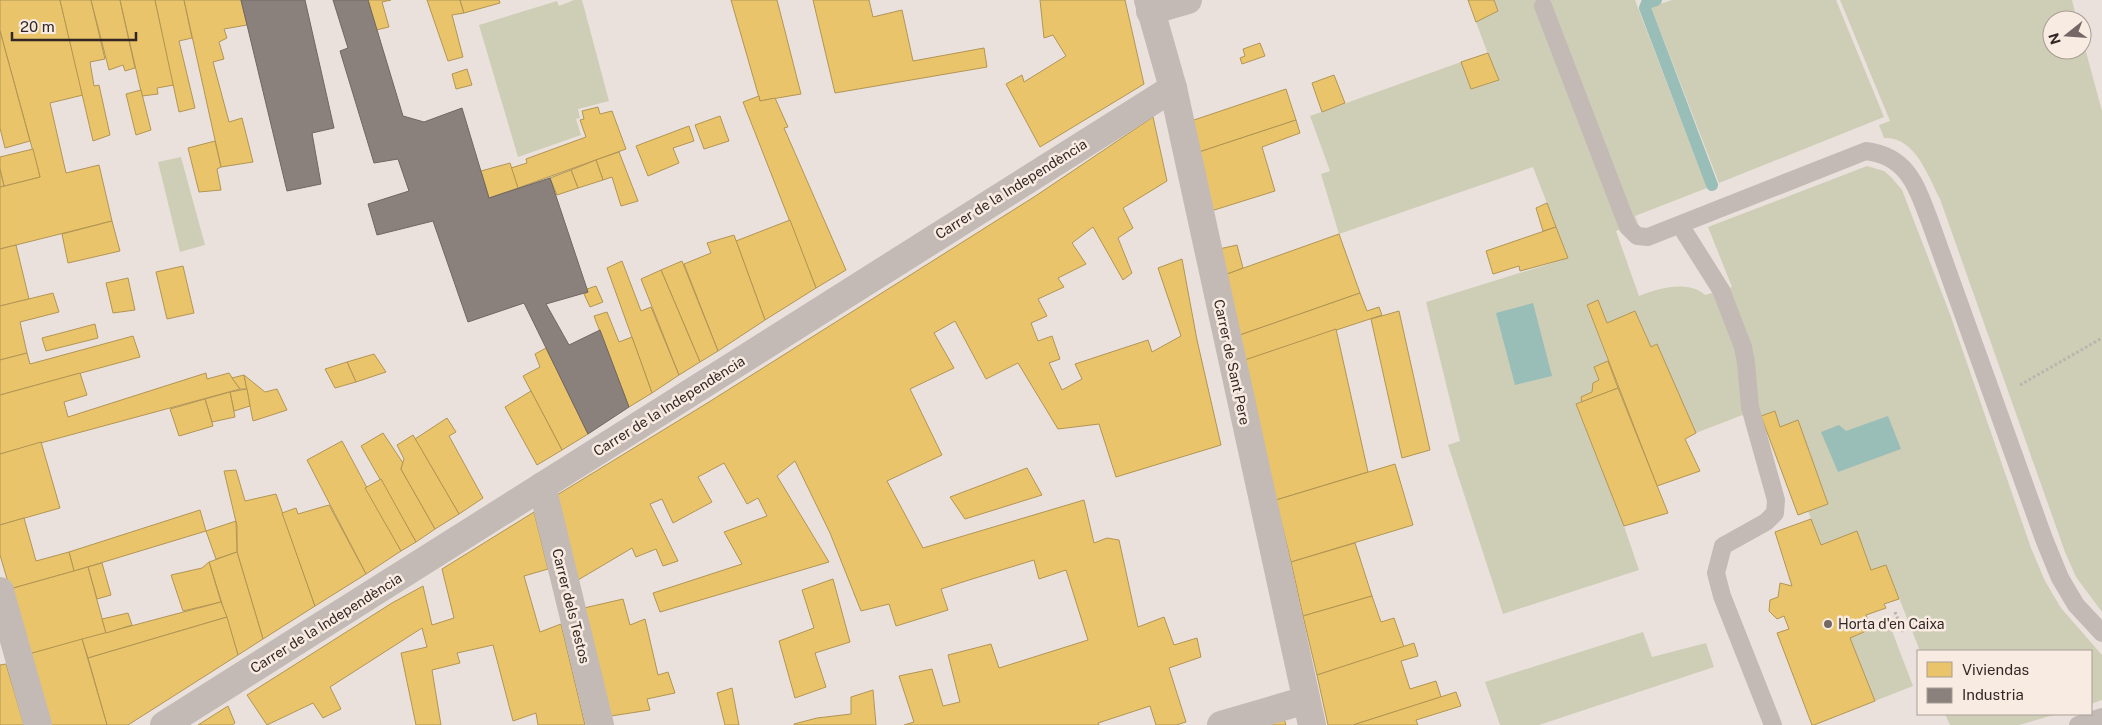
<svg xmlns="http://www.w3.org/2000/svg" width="2102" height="725" viewBox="0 0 2102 725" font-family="'Public Sans',sans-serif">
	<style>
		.green { fill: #ceceb6 }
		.water { fill: #99bdb7 }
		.homes { fill: #e9c46a; stroke: #b29555 }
		.industry { fill: #8a817c; stroke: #706662 }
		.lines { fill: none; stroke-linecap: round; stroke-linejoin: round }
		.stream { stroke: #99bdb7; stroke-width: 12 }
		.path { stroke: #bcb2ae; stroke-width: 3; stroke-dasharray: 2.5 2.5; stroke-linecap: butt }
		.service { stroke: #c3bab6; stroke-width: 18 }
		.minor { stroke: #c3bab6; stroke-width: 28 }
		.poi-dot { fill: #736865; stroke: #f8ebe2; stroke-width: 2 }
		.labels { text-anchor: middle; stroke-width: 5; stroke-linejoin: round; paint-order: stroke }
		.street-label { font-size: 14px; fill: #332725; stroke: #f8ebe2 }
		.poi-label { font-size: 14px; fill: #332725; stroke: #f8ebe2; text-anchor: start }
	</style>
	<rect width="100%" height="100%" fill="#eae1dc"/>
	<g class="green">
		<path d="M574,0h8l27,101 -31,8 2,9 -4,1 5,16 -63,22 -39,-132 78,-24 2,5z"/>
		<path d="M1494,0h141l72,188 -72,28 3,7 -22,8 23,65c19,-8 50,-16 66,-1l27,-8 -24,-60 159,-61 17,5 8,7 10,12 48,124 81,234 14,33 16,27 41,47v45l-11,4v-53h-171l-34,-86 -15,5 -14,-39 -36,14 -13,-34 20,-8 -30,-82 -18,6 -5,-16 -14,5 -3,-7 -62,24 -39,-89 -6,3 -15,-35 -29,11 -9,-23 -11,6 21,55 -14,6 5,13 -6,3 -1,9 -11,5 1,5 -6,3 48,121 15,44 -136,44 -55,-169 12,-4 -34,-139 142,-44 -35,-91 -194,67 -18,-60 9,-3 -20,-55 151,-54 10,27 27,-8 -22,-59 22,-11z"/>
		<path d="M1672,0h164l48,117 -165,66 -68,-176z"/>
		<path d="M1840,0h232l5,20h-25v30h30v-13l20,74v501l-26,-35 -11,-25 -125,-353c-12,-23 -25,-63 -56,-61l-5,-13 11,-4z"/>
		<path d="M181,157l24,88 -25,7 -22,-90z"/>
		<path d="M1889,623l24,63 -38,15 -25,-63z"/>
		<path d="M1643,632l9,25 54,-14 8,24 -175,58h-39l-15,-43z"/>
		<path d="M1945,714h112l-38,11h-69z"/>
	</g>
	<g class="water">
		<path d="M1533,303l19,73 -37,9 -19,-72z"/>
		<path d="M1888,416l13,33 -63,23 -17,-40 18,-7 7,6z"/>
	</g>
	<g class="homes">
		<path d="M0,0h60l23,95 -33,8 16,70 33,-8 13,56 -112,28v-62l40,-10 -40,-146z"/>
		<path d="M60,0h31l14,59 -15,3 4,24 5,-1 11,50 -17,6z"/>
		<path d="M91,0h29l15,68 -10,3 -2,-6 -14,5z"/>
		<path d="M120,0h35l19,85 -17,3 1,6 -16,2z"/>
		<path d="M155,0h29l8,38 -13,3 16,67 -16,4z"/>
		<path d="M184,0h57l6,25 -23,4 3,9 -8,4 5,17 -11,3 16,60 13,-4 11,44 -32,5z"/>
		<path d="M368,0h23l-9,2 7,25 -13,3z"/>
		<path d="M427,0h33l4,13 -12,2 11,42 -15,4z"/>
		<path d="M460,0h39l1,3 -36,10z"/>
		<path d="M731,0h46l24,94 -41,7z"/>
		<path d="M813,0h56l4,17 29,-7 11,51 71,-13 3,19 -152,26z"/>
		<path d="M1040,0h85l19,84 -104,63 -34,-63 16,-9 2,7 42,-26 -13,-21 -9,3z"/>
		<path d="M1468,0h26l4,11 -22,11z"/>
		<path d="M0,31l30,110 -25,7 -5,-20z"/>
		<path d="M1260,43l5,13 -23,8 -2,-6 5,-2 -2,-7z"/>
		<path d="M1488,53l11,27 -28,9 -10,-27z"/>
		<path d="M467,69l5,16 -16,4 -4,-15z"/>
		<path d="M1334,75l11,28 -23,9 -10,-29z"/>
		<path d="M1286,89l10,31 -97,32 -8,-31z"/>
		<path d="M141,90l10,40 -15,5 -10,-41z"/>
		<path d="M759,96l1,5 15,-3 13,29 -4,1 62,142 -30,18 -73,-186z"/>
		<path d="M598,107l2,7 12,-3 14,38 -108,39 -7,-20 16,-5 -1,-4 60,-22 -6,-17 4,-1 -2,-8z"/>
		<path d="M720,116l9,25 -25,8 -9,-24z"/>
		<path d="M1153,117l14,64 -44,27 10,20 -15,10 14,35 -9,7 -30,-53 -21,16 14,21 -28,14 6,9 -26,12 9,17 -16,7 7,18 14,-5 8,23 -11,4 13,27 20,-11 -7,-15 73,-24 4,12 29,-16 -23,-68 24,-9 15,81 24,105 -105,32 -17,-53 -41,5 -40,-66 -32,16 -31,-58 -21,12 20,35 -44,21 32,66 -55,26 36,67 161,-48 10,43 13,-5 12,2 19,87 26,-10 10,28 23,-7 4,19 -32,11 17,54 -10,3h-20l-6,-19 -52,17 1,2h-195l10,-3 -15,-46 33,-7 11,37 17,-4 -12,-47 43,-11 8,24 89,-28 -22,-70 -27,9 -5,-19 -65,20 -28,9 7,21 -52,16 -7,-22 -28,7 -31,-78 -35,-72 -18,15 52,86 -169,50 -7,-19 89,-29 -18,-32 43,-16 -9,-18 -11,6 -23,-41 -26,14 14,25 -39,21 -11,-24 -12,5 28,57 -15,5 -7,-17 -20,8 -4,-9 -54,32 -21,-85 152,-93 325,-205z"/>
		<path d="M1296,120l4,13 -38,14 13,44 -64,20 -12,-59z"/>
		<path d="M689,126l5,15 -21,7 6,15 -31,13 -12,-30z"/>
		<path d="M215,141l6,26 -4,2 4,21 -22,2 -11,-44z"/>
		<path d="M33,149l7,28 -36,9 -4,-17v-12z"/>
		<path d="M619,152l19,49 -17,5 -9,-29 -9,3 -7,-20z"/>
		<path d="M596,160l7,20 -25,8 -7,-18z"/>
		<path d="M510,163l8,25 -29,10 -8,-27z"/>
		<path d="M0,169l4,17 -4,1z"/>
		<path d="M571,170l7,18 -21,7 -7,-17z"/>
		<path d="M1547,203l9,24 -13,4 -7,-23z"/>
		<path d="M790,220l26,68 -51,32 -29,-79z"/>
		<path d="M112,221l8,30 -52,12 -6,-29z"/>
		<path d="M1556,227l12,31 -48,13 -1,-5 -26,8 -7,-23z"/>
		<path d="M1339,234l21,59 -123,43 -13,-61z"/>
		<path d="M734,235l31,85 -47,31 -34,-87 27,-11 -4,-10z"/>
		<path d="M16,245l13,54 -29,7v-57z"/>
		<path d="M1237,245l6,23 -19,7 -5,-26z"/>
		<path d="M622,261l19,50 10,-4 28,68 -27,18 -45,-125z"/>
		<path d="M682,261l36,90 -18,11 -39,-92z"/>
		<path d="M183,266l11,47 -27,6 -11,-47z"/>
		<path d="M661,270l39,92 -21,13 -38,-96z"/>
		<path d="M128,278l7,32 -22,3 -7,-30z"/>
		<path d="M596,286l7,16 -13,5 -6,-13 4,-2 -1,-3z"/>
		<path d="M53,293l6,19 -39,10 7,31 -27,7v-54z"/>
		<path d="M1360,293l7,18 12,-4 3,8 -140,46 -5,-25z"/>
		<path d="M1598,300l9,23 28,-12 16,36 6,-3 39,89 -11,6 15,32 -43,15 -70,-181z"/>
		<path d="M1399,311l31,139 -28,8 -31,-139z"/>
		<path d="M607,312l12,30 13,-5 20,56 -23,14 -35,-91z"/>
		<path d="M95,324l3,14 -52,13 -4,-13z"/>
		<path d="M1336,329l32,143 -92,28 -34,-139z"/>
		<path d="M133,336l7,21 -140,38v-35l27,-7 3,11z"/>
		<path d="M546,348l42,86 -26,16 -39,-74 17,-9 -5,-13z"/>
		<path d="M374,354l12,18 -30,10 -9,-20z"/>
		<path d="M1608,361l10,27 -36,14 -1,-5 11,-5 1,-9 6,-3 -5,-13z"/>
		<path d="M347,362l9,20 -21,6 -10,-19z"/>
		<path d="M80,373l7,22 -23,7 4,15 138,-44 1,6 22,-6 11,16 -240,65v-59z"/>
		<path d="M244,375l3,14h-7l-8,-11z"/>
		<path d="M244,375l21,17 12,-3 10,21 -34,11z"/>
		<path d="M1618,388l50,125 -44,13 -48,-122z"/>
		<path d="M247,389l3,17 -16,5 -4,-19z"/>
		<path d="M531,391l31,59 -25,15 -32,-58z"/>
		<path d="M230,392l5,25 -23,5 -7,-23z"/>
		<path d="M205,399l8,27 -34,10 -9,-27z"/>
		<path d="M1775,411l5,16 18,-7 30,84 -30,11 -37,-99z"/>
		<path d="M447,418l9,14 -7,4 34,62 -24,16 -44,-75z"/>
		<path d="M383,433l20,30 -2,6 34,60 -19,13 -55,-96z"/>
		<path d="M413,435l46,79 -24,15 -34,-60 3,-10 -7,-14z"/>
		<path d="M342,441l59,110 -35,23 -59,-114z"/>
		<path d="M41,442l19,66 -60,17v-71z"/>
		<path d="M1395,464l18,61 -122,37 -15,-62z"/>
		<path d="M1027,468l15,27 -77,24 -15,-22z"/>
		<path d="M236,470l9,31 31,-7 39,112 -52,33 -26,-87v-26l-13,-55z"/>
		<path d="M381,479l35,63 -15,9 -36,-63z"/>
		<path d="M329,505l37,69 -51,32 -33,-93 14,-5 2,6z"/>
		<path d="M200,510l6,21 -132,40 -5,-19z"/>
		<path d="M534,512l14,57 -24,7 16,56 21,-8 24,101h-47l-2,-12 -23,8 -20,-76 -36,8 3,10 -28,7 9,55h-25l-15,-72 26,-6 -5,-19 -92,59 11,22 -18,9 -10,-15 -46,22 -20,-30 145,-92 31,-17 9,39 22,-7 -12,-49z"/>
		<path d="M24,518l12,43 33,-9 5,19 -64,18 -10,-34v-30z"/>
		<path d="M1811,519l10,26 36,-14 14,39 15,-5 13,34 -15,5 2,4 -20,7 5,14 -21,9 25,63 -61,24h-2l-35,-92 12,-4 -5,-13 -7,3 -8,-8 1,-11 8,-3 2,-14 12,3 -17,-54z"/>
		<path d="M236,521l1,31 -21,7 -10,-28z"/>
		<path d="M1355,543l17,53 -69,20 -12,-54z"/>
		<path d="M237,552l26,87 -25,16 -29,-93z"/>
		<path d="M209,562l12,40 -38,9 -12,-36 31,-7z"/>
		<path d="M102,563l9,32 -14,4 -9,-32z"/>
		<path d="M88,567l18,66 -77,21 -19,-65z"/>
		<path d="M833,579l17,63 -35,11 11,34 -31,11 -16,-57 35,-13 -12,-38z"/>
		<path d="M1372,596l9,26 13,-4 10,29 -87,28 -14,-59z"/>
		<path d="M623,599l7,26 15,-6 13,56 10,-3 7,21 -28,6 3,11 -39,6 -27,-108z"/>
		<path d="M221,602l6,15 -139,41 -6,-19z"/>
		<path d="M128,613l4,12 -26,8 -4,-14z"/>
		<path d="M227,617l11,38 -110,70h-21l-19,-67z"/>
		<path d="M82,639l25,86h-56l-22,-71z"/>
		<path d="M1414,643l4,13 -17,5 9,28 26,-8 5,16 -88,28h-25l-11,-50z"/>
		<path d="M6,664l18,61h-24v-60z"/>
		<path d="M732,688l7,37h-14l-8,-32z"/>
		<path d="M873,690l3,35h-82v-1l23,-6 34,-4v-17z"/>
		<path d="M1456,692l5,14 -45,14 2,5h-65z"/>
		<path d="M228,706l7,17 -3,2h-34z"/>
		<path d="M1284,719l2,6h-22z"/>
	</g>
	<g class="industry">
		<path d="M241,0h64l29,128 -22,5 9,51 -34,7z"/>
		<path d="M333,0h35l35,116 21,6 38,-14 27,90 61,-20 38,114 -42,12 23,41 31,-15 29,77 -41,27 -64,-131 -56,19 -35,-101 -56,14 -9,-31 41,-13 -11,-32 -24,4 -34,-112 8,-3z"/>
	</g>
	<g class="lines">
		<path class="stream" d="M1656,0l-9,3 -2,5 67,177"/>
		<g class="path">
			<path d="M2020,385l82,-47"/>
			<path d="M1895,612l8,20"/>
		</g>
		<g class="service">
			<path d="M1543,6l85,221 9,9 11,1 218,-86c41,5 50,34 63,68l115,320 16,39 16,27 26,28"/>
			<path d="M1680,225l41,65 22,57 3,16 4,44 26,93 -1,13 -9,9 -43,24 -7,27 6,23 51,129"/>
			<path d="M2078,725l24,-8"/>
		</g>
		<g class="minor">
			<path d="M1148,0l25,88 139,637"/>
			<path d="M1150,11l38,-11"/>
			<path d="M542,486l58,239"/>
			<path d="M0,591l38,134"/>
			<path d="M164,725l1009,-637"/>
			<path d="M1221,725l85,-25"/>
		</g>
	</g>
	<circle class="poi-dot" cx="1828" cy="624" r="5"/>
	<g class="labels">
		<g class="street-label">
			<text transform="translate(1011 189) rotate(-32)" y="5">Carrer de la Independència</text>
			<text transform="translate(1232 362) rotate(78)" y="5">Carrer de Sant Pere</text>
			<text transform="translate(669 406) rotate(-32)" y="5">Carrer de la Independència</text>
			<text transform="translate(571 606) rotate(76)" y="5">Carrer dels Testos</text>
			<text transform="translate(326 623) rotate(-32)" y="5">Carrer de la Independència</text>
		</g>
		<g class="poi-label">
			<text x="1838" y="629">Horta d'en Caixa</text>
		</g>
	</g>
	<rect x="1917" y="650" width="175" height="65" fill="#f8ebe2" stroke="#a99d96"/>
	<rect x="1927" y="662" width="25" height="15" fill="#e9c46a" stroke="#a99d96"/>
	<text x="1962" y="675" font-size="15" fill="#332725">Viviendas</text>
	<rect x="1927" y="688" width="25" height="15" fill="#8a817c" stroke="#a99d96"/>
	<text x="1962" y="700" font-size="15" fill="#332725">Industria</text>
	<g transform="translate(2067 35) rotate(253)"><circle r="24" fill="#f8ebe2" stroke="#a99d96"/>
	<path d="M0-4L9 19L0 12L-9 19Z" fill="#736865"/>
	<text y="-8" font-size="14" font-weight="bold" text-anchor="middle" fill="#332725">N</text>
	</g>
	<path d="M12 32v8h124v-8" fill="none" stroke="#332725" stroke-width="2.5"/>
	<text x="20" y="32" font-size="15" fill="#332725" stroke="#f8ebe2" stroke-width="4" paint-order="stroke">20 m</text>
</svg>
